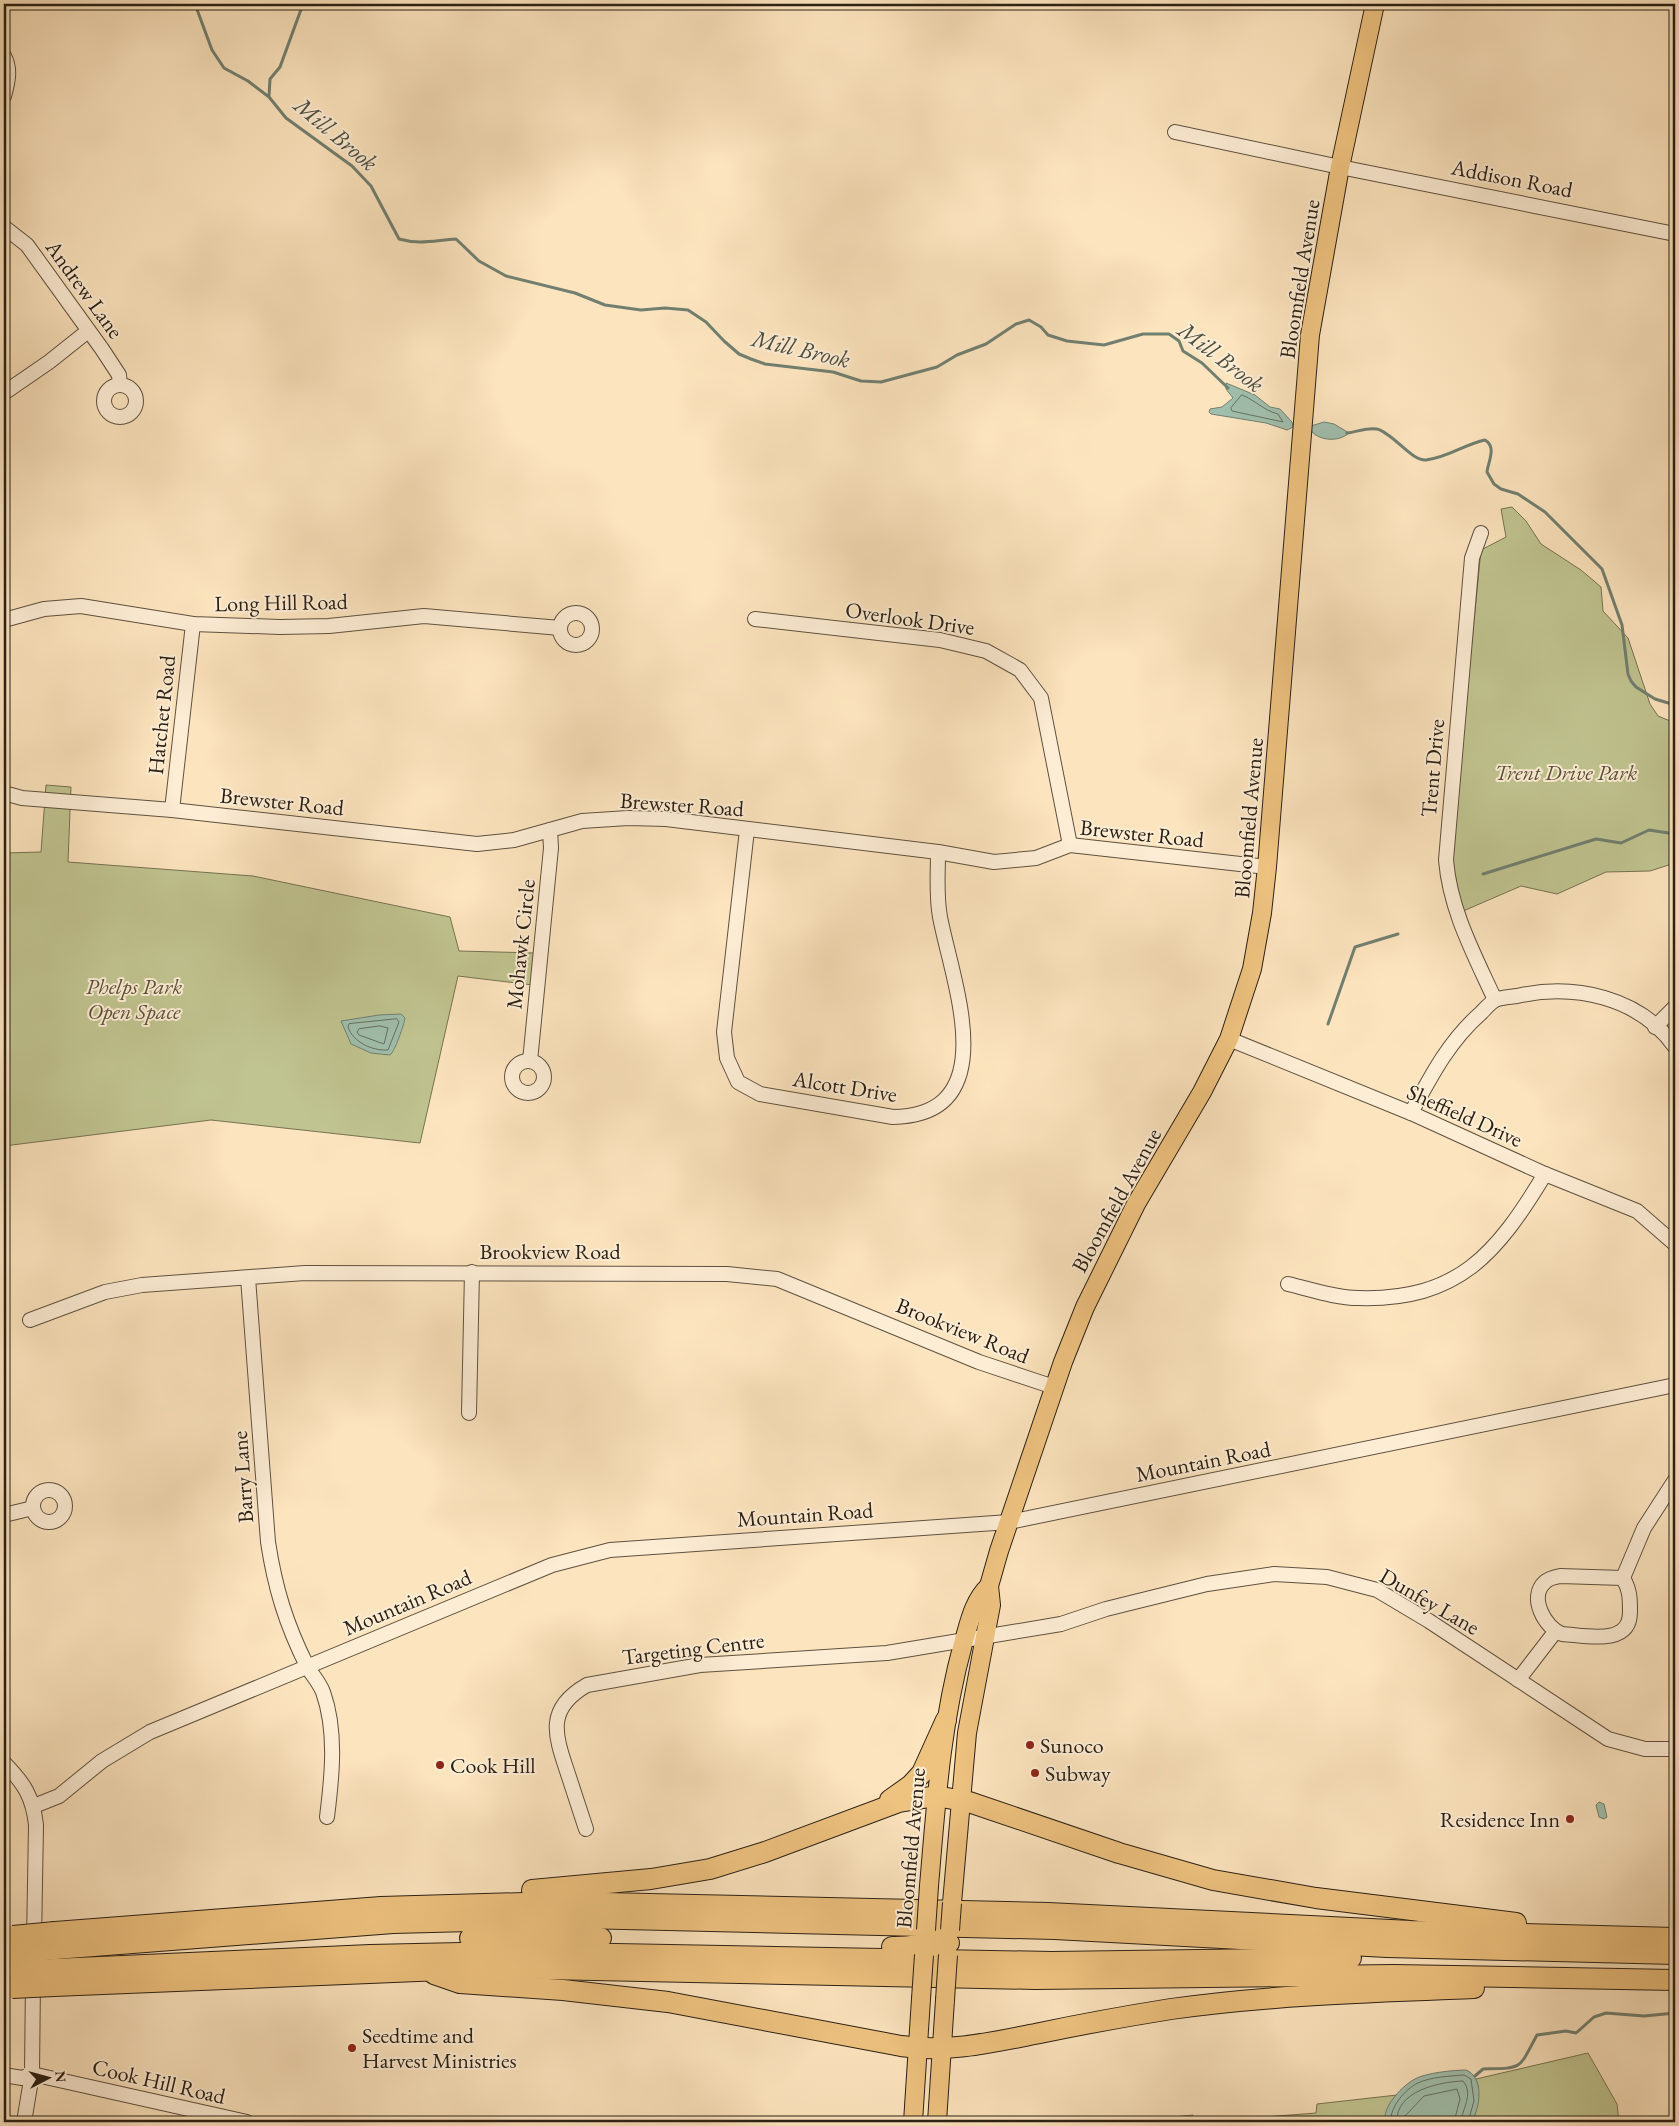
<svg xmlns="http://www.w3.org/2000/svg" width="1679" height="2126" viewBox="0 0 1679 2126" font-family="'EB Garamond',serif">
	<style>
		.green { fill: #c0c490; stroke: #767252 }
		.water { fill: #a0bfad; stroke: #717f70 }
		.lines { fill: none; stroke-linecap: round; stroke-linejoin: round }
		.shore { stroke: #667061; stroke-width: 1 }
		.stream { stroke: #717f70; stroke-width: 3 }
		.minor-casing { stroke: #5f513f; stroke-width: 16 }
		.major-casing { stroke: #2b2015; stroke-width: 20 }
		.highway-casing { stroke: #2b2015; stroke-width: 22 }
		.minor { stroke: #fdedd5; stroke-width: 14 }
		.major { stroke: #eec27f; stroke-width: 18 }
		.highway { stroke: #eec27f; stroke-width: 20 }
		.major-bridge-casing { stroke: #2b2015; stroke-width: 20; stroke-linecap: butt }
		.highway-bridge-casing { stroke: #2b2015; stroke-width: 22; stroke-linecap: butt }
		.major-bridge { stroke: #eec27f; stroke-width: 18 }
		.highway-bridge { stroke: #eec27f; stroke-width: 20 }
		.poi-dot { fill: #8f2418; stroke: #fdedd5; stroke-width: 2 }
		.labels { text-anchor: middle; stroke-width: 4; stroke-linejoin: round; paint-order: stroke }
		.street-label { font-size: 22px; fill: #2b2015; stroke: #fdedd5 }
		.park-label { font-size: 22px; font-style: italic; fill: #58513a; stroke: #fdedd5 }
		.poi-label { font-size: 22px; fill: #2b2015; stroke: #fdedd5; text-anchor: start }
		.water-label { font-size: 24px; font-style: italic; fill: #4e5043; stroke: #fdedd5 }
	</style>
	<rect width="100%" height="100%" fill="#fce4be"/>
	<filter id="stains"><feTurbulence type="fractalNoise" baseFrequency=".004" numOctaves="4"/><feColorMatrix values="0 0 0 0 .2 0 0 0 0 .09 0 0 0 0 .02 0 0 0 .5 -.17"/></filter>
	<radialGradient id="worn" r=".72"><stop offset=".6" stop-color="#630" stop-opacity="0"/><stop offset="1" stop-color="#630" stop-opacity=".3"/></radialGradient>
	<g class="green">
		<path d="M1512,507l14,14 15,23 40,26 20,17 2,24 25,27 22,66 8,12 17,7v140l-25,8 -44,1 -49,22 -36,-8 -60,26 -11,-48 31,-314 25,-13 -5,-28z"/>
		<path d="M46,785l25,2 -3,75 185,14 197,41 9,34 77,2 -3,32 -75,-9 -38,167 -209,-23 -207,26v-293l37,-1z"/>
		<path d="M1588,2053l29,51 2,18h-148l3,-3 4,-33 -2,-7z"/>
		<path d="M1397,2095l-4,5 -5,22h-124v-5l52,-4 1,-9z"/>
		<path d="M1193,2115l1,7h-69z"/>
	</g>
	<g class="water">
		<path d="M1226,383l29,12 15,12 10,2 12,13 1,5 -6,3 -21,-7 -55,-9 -2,-2 1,-3 12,-2 11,-9 -7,-9z"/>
		<path d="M1324,422l10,2 15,9c-10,9 -28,8 -37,-1l-1,-6z"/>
		<path d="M401,1014l4,4c-1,7 -10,33 -15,37l-19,-2 -20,-9 -10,-23 38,-6z"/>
		<path d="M1599,1802l5,2 3,13 -3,2 -5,-2 -3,-12z"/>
		<path d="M1466,2070c18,7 15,38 5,52h-83l-3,-3c-1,-14 18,-34 30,-40 10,-6 39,-9 51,-9z"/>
	</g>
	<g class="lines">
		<g class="shore">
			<path d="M1242,395c13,5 21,15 36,19l5,8 -51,-11 -1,-3z"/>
			<path d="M397,1019l2,3 -11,28c-16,1 -35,-8 -40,-23l1,-3z"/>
			<path d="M380,1026l8,2 -4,16 -25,-9 -2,-3 2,-3z"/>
			<path d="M1391,2122c-2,-14 14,-33 27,-39 12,-6 33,-7 46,-8l7,4 3,22 -6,21"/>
			<path d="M1397,2122c-2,-31 42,-40 66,-41 11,13 -1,28 -2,41"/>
			<path d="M1405,2122v-6l19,-20 33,-7 3,10 -6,23"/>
		</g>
		<g class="stream">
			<path d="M195,4l17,46 12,18 24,13 21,16 17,21 66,48 19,20 28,53c21,6 37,1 57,0l23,22 27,15 69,17 30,12 36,5 24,-2 23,2 18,12 18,19 15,13 12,5 14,5 68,8 28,9 20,1 56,-15 20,-12 29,-11 30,-20 13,-4 12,7 7,8 19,6 37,4 39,-11h26l10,7 4,10 19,12 26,25"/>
			<path d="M269,96l1,-17 10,-12 23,-63"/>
			<path d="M1347,433c10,-1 20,-6 30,-4 16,4 34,32 49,31 21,-2 39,-16 59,-20 12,7 3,22 2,32l7,12 7,5 17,5 27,18 57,57 20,56 6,49 3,7 5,6 19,12 20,6"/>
			<path d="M1483,874l113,-35 25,4 28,-13 26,4"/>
			<path d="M1328,1024l27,-77 43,-13"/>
			<path d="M1475,2076l8,-7c41,-1 35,1 54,-34l29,-4 10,2 18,-16 12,-4 38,3 31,-3"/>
		</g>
		<defs>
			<g id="minor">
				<path d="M4,56c7,13 4,26 0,40"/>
				<path d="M1175,132l165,35 335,67"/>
				<path d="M4,227l23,18 75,104 17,26 1,10"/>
				<circle cx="120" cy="401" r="16"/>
				<path d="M4,393l45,-31 39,-31"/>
				<path d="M1481,533l-9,25 -26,302c4,50 28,94 49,140"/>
				<circle cx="576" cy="629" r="16"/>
				<path d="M755,619l185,21 46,11 34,19 21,28 29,147"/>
				<path d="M4,620l40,-11 37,-3 112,18 87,3 49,-1 95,-10 136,12"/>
				<path d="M4,793l18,5 150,12 305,34 37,-4 68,-19 46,-3 38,1 272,33 56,10 42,-4 34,-13 197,22"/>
				<path d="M172,810l21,-186"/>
				<path d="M747,830l-23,202 3,26 11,24 22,12 133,23c113,-2 59,-136 47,-200 -4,-21 -2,-43 -2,-65"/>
				<path d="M1655,1027l20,-20"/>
				<path d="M1229,1039l182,74 134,61 92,37 38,33"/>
				<circle cx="528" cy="1077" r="16"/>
				<path d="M530,1061l21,-213 -1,-18"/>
				<path d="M1411,1113c20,-37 38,-72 70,-100 4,-4 9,-10 14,-13 6,-3 16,-3 22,-4 57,-13 123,1 158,51"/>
				<path d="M248,1278l20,264c7,46 18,82 39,124 5,9 12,16 16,26 14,39 9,85 4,125"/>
				<path d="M1288,1284c22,5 47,14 70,14 101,3 139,-45 187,-124"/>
				<path d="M30,1320l75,-28 37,-7 163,-12 422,1 50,5 202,83 75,25"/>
				<path d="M469,1413l3,-141"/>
				<circle cx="49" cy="1506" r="16"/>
				<path d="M4,1515l29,-7"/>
				<path d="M1560,1576l63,2c7,12 7,20 7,34 0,35 -46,23 -68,22 -17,-6 -34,-37 -17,-52 3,-3 10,-5 15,-6z"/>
				<path d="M1623,1578l21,-50 31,-48"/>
				<path d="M1518,1680l37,-48"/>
				<path d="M4,1763c20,20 29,34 32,62l-2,117"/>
				<path d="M34,1806l25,-10 43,-35 48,-29 402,-167 58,-15 399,-28 666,-137"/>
				<path d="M586,1829c-6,-18 -12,-37 -18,-55 -13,-39 -23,-65 19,-89l113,-20 187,-12 174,-29 45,-15 101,-25 67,-10 53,3 50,13 52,31 179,118 37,10h30"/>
				<path d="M4,2075l18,3 10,-4 215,48"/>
				<path d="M24,2122l8,-48 1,-95"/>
			</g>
			<g id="major">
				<path d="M929,1886c7,-82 12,-162 34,-242 6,-20 10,-43 26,-58"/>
				<path d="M952,1903l15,-170 24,-128 -2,-19 10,-35 64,-189 22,-55 51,-103 66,-112 27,-53 23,-70 10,-56 5,-46 43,-532 30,-168 35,-163"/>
				<path d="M913,2122l8,-123"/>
				<path d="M937,2122l8,-122"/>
			</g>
			<g id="highway">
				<path d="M890,1800l21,-15 11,-12 24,-53"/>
				<path d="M532,1890l119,-11 59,-10 55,-17 134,-50 37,-6 33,6 150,51 94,27 103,18 200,25"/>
				<path d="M55,1932l326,-25 177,-5 490,11 363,18 264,7"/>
				<path d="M470,1938h131"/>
				<path d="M892,1947c20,1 37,-5 57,-4"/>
				<path d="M55,1949l338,-26 188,-5 474,11 332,18 288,7"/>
				<path d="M55,1969l315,-14 136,-3 546,10 299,-4"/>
				<path d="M434,1974l26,9 103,7 105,12 233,44c47,7 93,-4 139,-13 43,-9 87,-17 131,-24 100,-14 202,-17 303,-21"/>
				<path d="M54,1986l437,-18 544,11 359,-4 281,5"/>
			</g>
		</defs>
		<use href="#minor" class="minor-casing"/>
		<use href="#major" class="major-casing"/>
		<use href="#highway" class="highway-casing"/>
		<use href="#minor" class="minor"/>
		<use href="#major" class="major"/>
		<use href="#highway" class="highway"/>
		<defs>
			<g id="major-bridge">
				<path d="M926,1930l3,-44"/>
				<path d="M950,1930l2,-27"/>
				<path d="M921,1999l3,-44"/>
				<path d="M945,2000l3,-45"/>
			</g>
			<g id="highway-bridge">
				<path d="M13,1936l42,-4"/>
				<path d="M13,1953l42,-4"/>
				<path d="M13,1971l42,-2"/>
				<path d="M12,1988l42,-2"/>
			</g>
		</defs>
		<use href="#major-bridge" class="major-bridge-casing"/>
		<use href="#highway-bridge" class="highway-bridge-casing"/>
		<use href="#major-bridge" class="major-bridge"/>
		<use href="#highway-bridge" class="highway-bridge"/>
	</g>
	<g class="poi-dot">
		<circle cx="1030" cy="1745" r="5"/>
		<circle cx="440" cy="1765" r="5"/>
		<circle cx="1035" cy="1773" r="5"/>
		<circle cx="1570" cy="1819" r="5"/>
		<circle cx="352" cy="2048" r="5"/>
	</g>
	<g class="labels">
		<g class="street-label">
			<text transform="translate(1512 178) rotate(11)" y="8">Addison Road</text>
			<text transform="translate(1299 279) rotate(-81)" y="8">Bloomfield Avenue</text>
			<text transform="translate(85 289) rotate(54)" y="8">Andrew Lane</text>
			<text transform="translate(281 602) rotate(-1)" y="8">Long Hill Road</text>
			<text transform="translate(910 618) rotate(8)" y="8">Overlook Drive</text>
			<text transform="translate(161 715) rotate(-84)" y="8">Hatchet Road</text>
			<text transform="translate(1432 768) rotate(-85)" y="8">Trent Drive</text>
			<text transform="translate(282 801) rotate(6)" y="8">Brewster Road</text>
			<text transform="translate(682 804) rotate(4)" y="8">Brewster Road</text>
			<text transform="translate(1248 818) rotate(-85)" y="8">Bloomfield Avenue</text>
			<text transform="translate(1142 833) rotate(6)" y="8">Brewster Road</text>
			<text transform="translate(520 944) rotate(-84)" y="8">Mohawk Circle</text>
			<text transform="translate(845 1086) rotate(9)" y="8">Alcott Drive</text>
			<text transform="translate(1465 1115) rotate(24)" y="8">Sheffield Drive</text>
			<text transform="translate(1116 1200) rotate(-61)" y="8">Bloomfield Avenue</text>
			<text x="550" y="1259">Brookview Road</text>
			<text transform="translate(963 1330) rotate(22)" y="8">Brookview Road</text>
			<text transform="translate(1203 1461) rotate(-11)" y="8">Mountain Road</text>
			<text transform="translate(242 1477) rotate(-94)" y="8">Barry Lane</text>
			<text transform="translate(805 1514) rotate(-4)" y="8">Mountain Road</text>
			<text transform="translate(1430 1601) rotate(30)" y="8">Dunfey Lane</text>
			<text transform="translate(407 1602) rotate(-23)" y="8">Mountain Road</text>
			<text transform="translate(693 1648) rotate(-7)" y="8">Targeting Centre</text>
			<text transform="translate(910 1848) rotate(-85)" y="8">Bloomfield Avenue</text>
			<text transform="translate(159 2081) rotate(13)" y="8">Cook Hill Road</text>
		</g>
		<g class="park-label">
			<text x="1566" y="780">Trent Drive Park</text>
			<text x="134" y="994">Phelps Park<tspan x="134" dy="25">Open Space</tspan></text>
		</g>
		<g class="poi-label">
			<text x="1040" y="1753">Sunoco</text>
			<text x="450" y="1773">Cook Hill</text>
			<text x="1045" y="1781">Subway</text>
			<text x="1560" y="1827" text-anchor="end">Residence Inn</text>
			<text x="362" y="2043">Seedtime and<tspan x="362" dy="25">Harvest Ministries</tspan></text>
		</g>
		<g class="water-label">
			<text transform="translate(336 134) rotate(40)" y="8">Mill Brook</text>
			<text transform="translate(801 349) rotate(13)" y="8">Mill Brook</text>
			<text transform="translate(1221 357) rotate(37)" y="8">Mill Brook</text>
		</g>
	</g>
	<rect width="1679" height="2126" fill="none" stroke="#fce4be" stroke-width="20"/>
	<rect x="5" y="5" width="1669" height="2116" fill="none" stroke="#2b2015" stroke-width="2.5"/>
	<rect x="10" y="10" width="1659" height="2106" fill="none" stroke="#2b2015"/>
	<g transform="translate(48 2078) rotate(84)" stroke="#fdedd5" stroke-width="4" paint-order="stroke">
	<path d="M0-4L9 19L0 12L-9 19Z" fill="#2b2015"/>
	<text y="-8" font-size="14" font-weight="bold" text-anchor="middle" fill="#2b2015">N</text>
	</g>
	<rect width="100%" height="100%" filter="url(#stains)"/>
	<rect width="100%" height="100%" fill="url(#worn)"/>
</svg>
